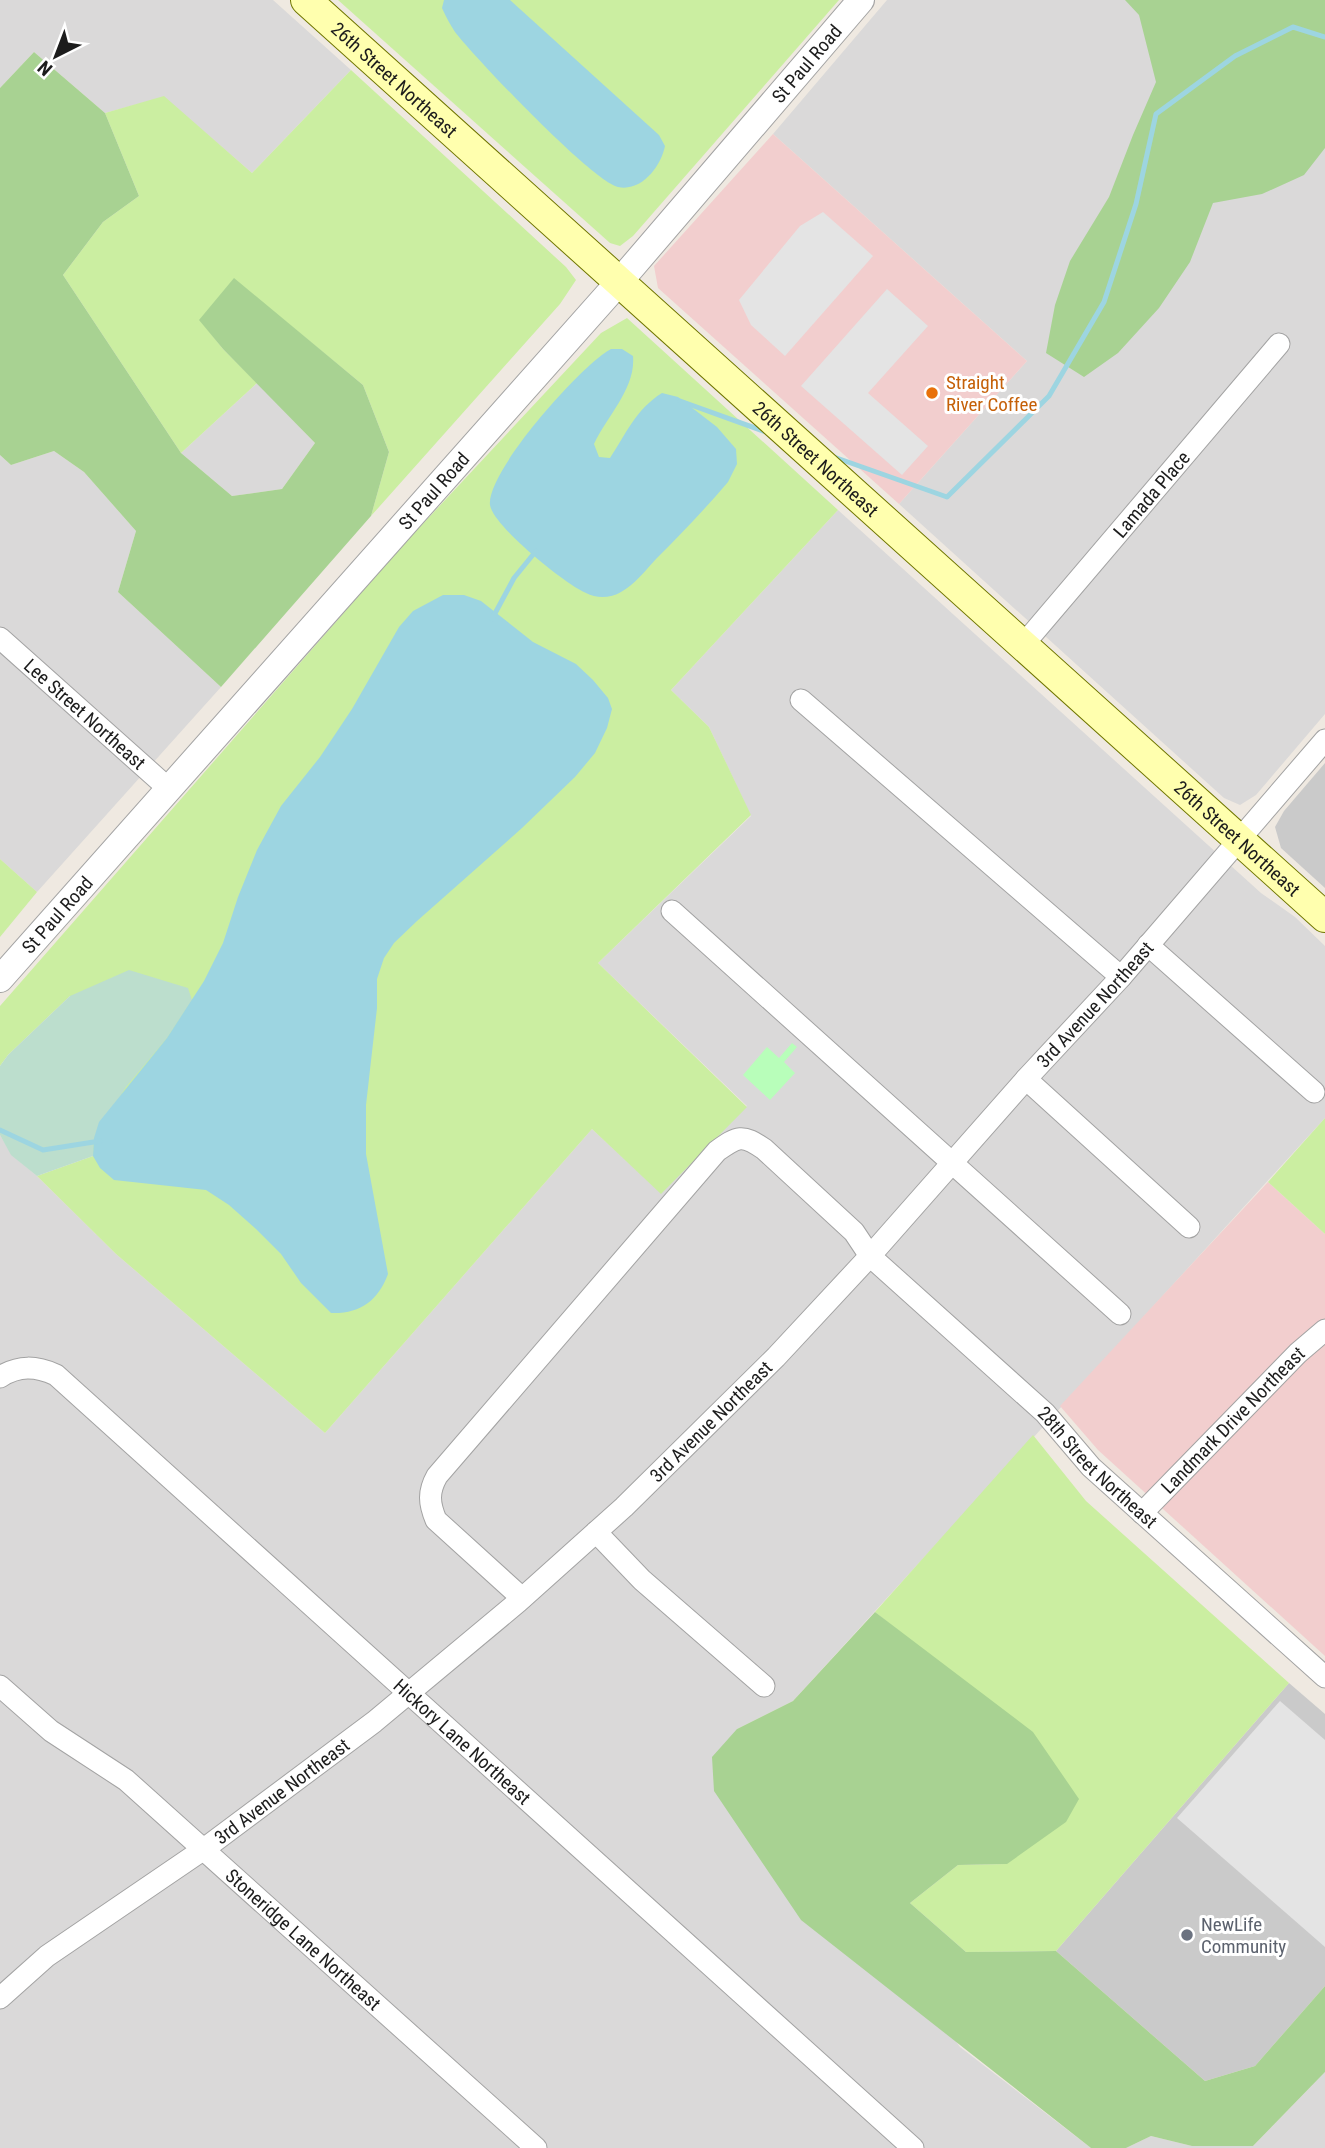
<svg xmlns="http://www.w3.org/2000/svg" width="1325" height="2148" viewBox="0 0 1325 2148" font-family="'Roboto Condensed',sans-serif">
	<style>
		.residential { fill: #dad9d9 }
		.commercial { fill: #f2cece }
		.religious { fill: #cacaca }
		.grass { fill: #cbeea1 }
		.forest { fill: #a8d292 }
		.wetland { fill: #bcdecd }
		.park { fill: #b8feba }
		.parking { fill: #e4e4e4 }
		.water { fill: #9dd5e1 }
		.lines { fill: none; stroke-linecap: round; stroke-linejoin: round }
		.stream { stroke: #9dd5e1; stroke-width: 5 }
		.minor-casing { stroke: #a3a3a3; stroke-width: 23 }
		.tertiary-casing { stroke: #a3a3a3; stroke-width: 28 }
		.secondary-casing { stroke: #707600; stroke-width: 32 }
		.minor { stroke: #fff; stroke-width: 21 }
		.tertiary { stroke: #fff; stroke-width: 26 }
		.secondary { stroke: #ffffae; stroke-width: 30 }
		.food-dot { fill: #e8710a; stroke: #fff; stroke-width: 2.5 }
		.worship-dot { fill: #6b7280; stroke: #fff; stroke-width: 2.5 }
		.labels { text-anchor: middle; stroke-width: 6; stroke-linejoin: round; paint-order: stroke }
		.street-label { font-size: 19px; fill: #1c1c1c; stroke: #fff }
		.food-label { font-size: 19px; fill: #c56008; stroke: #fff; text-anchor: start }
		.worship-label { font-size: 19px; fill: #5b616d; stroke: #fff; text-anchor: start }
	</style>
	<rect width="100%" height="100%" fill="#efe9e1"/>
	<g class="residential">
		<path d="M0,0h273l78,70 -99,103 -88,-76 -59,16 -71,-61 -34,36z"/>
		<path d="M887,0h438v714l-69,81 -16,10 -16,-7 -325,-294 128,-143 -254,-227z"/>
		<path d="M257,383l58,60 -33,46 -50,7 -51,-43z"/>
		<path d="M54,451l30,21 52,59 -18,61 103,95 -184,205 -37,-33v-404l11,10z"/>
		<path d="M838,510l423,383 34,24 30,29v172l-532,583 -56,28 223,318 131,101h-1091v-1013l12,20 25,21 79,78 209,179 267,-304 69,64 86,-87 -149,-143 153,-147 -42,-89 -38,-37z"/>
		<path d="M1325,2072v76h-199l25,-12 41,10h61z"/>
	</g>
	<g class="commercial">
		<path d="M773,134l254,227 -128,143 -241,-216 -4,-22z"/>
		<path d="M1268,1182l57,52v422l-227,-206 -38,-44z"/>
	</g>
	<g class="religious">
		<path d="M1325,763v125l-44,-40 -6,-21 9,-16z"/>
		<path d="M1289,1683l36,31v272l-70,80 -50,15 -149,-130z"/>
	</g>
	<g class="grass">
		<path d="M338,0h501l-206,236 -13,10 -10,-3z"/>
		<path d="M351,70l215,197 10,13 -16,24 -189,212 18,-64 -26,-67 -129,-106 -34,41 23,29 34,34 -76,70 -118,-178 40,-53 36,-26 -34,-83 59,-17 88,77z"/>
		<path d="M627,318l211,192 -167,180 38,37 42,88 -153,148 149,144 -86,87 -69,-65 -267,304 -209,-179 -79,-78 56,-20 -23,-160 -62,59 -8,11v-60l404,-462 197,-211z"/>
		<path d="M0,859l37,33 -37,45z"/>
		<path d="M1325,1118v116l-57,-52z"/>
		<path d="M1033,1435l53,66 203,182 -233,268 -90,1 -56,-49 48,-38 49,-1 -79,-209 -53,-43z"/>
	</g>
	<g class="forest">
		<path d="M1125,0h200v148l-21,27 -42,19 -49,9 -23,59 -31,46 -41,45 -34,24 -38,-24 9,-48 15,-44 39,-64 24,-62 23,-53 -17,-67z"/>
		<path d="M34,52l71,61 34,83 -36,26 -40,53 118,178 51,43 50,-7 33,-46 -92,-94 -24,-29 35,-42 129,107 26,67 -18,64 -150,171 -103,-95 18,-61 -52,-59 -30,-21 -43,14 -11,-10v-367z"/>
		<path d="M875,1612l158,120 46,67 -13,23 -59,42 -49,1 -48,38 56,49 90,-1 149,130 50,-15 70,-80v86l-72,74h-61l-41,-10 -25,12h-35l-290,-228 -87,-129 -2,-34 25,-28 56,-28z"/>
	</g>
	<path class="wetland" d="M129,970l59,18 4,12 -25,38 -41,49 -32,51 -1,18 -56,20 -26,-21 -11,-20v-69l8,-11 62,-59z"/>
	<path class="park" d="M792,1043l5,4 -13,15 11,11 -25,27 -27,-25 24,-28 12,11z"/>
	<g class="parking">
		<path d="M823,212l50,44 -88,100 -34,-31 -12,-25 61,-74z"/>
		<path d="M887,289l41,37 -60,67 60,53 -26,29 -101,-89z"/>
		<path d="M1280,1701l45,39v207l-148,-129z"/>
	</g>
	<g class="water">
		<path d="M444,0h66l149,135 6,11c-4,20 -23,46 -47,41 -25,-5 -143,-129 -163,-155 -5,-8 -9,-15 -13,-24z"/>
		<path d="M611,349h11l11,7c3,32 -26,60 -39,88l5,13 11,1c16,-24 26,-49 52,-65l16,4 39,30 19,22 1,15 -9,18c-23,27 -47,52 -72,77 -10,11 -22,26 -35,33 -10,6 -24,7 -35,1 -21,-9 -93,-67 -96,-88 -4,-33 92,-141 121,-156z"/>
		<path d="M443,595h21l17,6 52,41 43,22 17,16 15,18 4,11 -5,19 -12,25 -20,24 -53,51 -105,93 -23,22 -10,15 -7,21v29l-11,97v49l22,120c-10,27 -28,40 -57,39l-30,-30 -20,-29 -25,-25 -27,-24 -23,-15 -92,-10 -14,-12 -7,-12 1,-18 5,-16 68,-84 37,-57 19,-38 15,-46 19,-47 24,-44 39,-49 32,-48 47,-82 14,-16z"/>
	</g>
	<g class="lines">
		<g class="stream">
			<path d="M680,401l86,31"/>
			<path d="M831,456l116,41 102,-101 55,-94 32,-98 20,-90 79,-58 58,-29 32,10"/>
			<path d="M492,619l22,-41 22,-27"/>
			<path d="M0,1130l43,20 57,-9"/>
		</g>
		<defs>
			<g id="minor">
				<path id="s1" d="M0,638l169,151"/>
				<path id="s2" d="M1023,645l256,-301"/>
				<path d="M801,700l320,277"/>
				<path d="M672,911l448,403"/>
				<path d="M1148,945l166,147"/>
				<path d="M1026,1079l163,148"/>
				<path id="s3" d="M0,1377c19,-12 36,-11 56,-2l857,773"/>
				<path id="s4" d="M1142,1513l156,-160 27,-23"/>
				<path d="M596,1532l46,48 122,106"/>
				<path id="s5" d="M522,1598l-86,-78c-7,-17 -8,-28 1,-44l280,-325c21,-15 25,-17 47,-2l90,83 16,24 175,157 46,54 234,210"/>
				<path id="s6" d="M0,1686l51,45 75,49 410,368"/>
				<path id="s7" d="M0,1998l47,-42 157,-107 170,-127 144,-120 106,-95 152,-150 94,-101 156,-177 95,-102 204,-237"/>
			</g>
			<g id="tertiary">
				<path id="s8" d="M0,979l620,-698 241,-281"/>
			</g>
			<g id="secondary">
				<path id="s9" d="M306,0l1019,917"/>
			</g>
		</defs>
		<use href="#minor" class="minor-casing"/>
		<use href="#tertiary" class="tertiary-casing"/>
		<use href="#secondary" class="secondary-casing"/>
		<use href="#minor" class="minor"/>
		<use href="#tertiary" class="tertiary"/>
		<use href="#secondary" class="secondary"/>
	</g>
	<circle class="food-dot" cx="932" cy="393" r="7"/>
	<circle class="worship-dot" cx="1187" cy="1935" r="7"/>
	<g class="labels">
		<g class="street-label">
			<text dy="7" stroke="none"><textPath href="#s8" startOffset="1220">St Paul Road</textPath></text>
			<text dy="7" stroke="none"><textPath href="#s9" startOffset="119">26th Street Northeast</textPath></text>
			<text dy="7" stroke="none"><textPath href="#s9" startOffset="686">26th Street Northeast</textPath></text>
			<text dy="7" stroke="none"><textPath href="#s8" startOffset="653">St Paul Road</textPath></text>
			<text dy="7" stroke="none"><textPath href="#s2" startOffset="198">Lamada Place</textPath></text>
			<text dy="7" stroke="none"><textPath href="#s1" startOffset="114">Lee Street Northeast</textPath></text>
			<text dy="7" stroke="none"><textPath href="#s9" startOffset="1253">26th Street Northeast</textPath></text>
			<text dy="7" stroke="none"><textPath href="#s8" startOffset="86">St Paul Road</textPath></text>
			<text dy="7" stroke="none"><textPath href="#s7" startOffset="1484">3rd Avenue Northeast</textPath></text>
			<text dy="7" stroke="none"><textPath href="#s4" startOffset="130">Landmark Drive Northeast</textPath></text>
			<text dy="7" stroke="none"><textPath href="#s7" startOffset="917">3rd Avenue Northeast</textPath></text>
			<text dy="7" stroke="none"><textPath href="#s5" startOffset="1106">28th Street Northeast</textPath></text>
			<text dy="7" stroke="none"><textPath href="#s3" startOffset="606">Hickory Lane Northeast</textPath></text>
			<text dy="7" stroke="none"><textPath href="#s7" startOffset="350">3rd Avenue Northeast</textPath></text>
			<text dy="7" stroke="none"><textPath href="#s6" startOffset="396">Stoneridge Lane Northeast</textPath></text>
		</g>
		<g class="food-label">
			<text x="946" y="389">Straight<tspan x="946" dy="22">River Coffee</tspan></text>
		</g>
		<g class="worship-label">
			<text x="1201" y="1931">NewLife<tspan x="1201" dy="22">Community</tspan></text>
		</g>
	</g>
	<g transform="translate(56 56) rotate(222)" stroke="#ffffff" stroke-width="5" paint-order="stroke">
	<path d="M0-5L12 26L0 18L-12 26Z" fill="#1c1c1c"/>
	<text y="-10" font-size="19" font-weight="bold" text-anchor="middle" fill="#1c1c1c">N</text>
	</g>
</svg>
